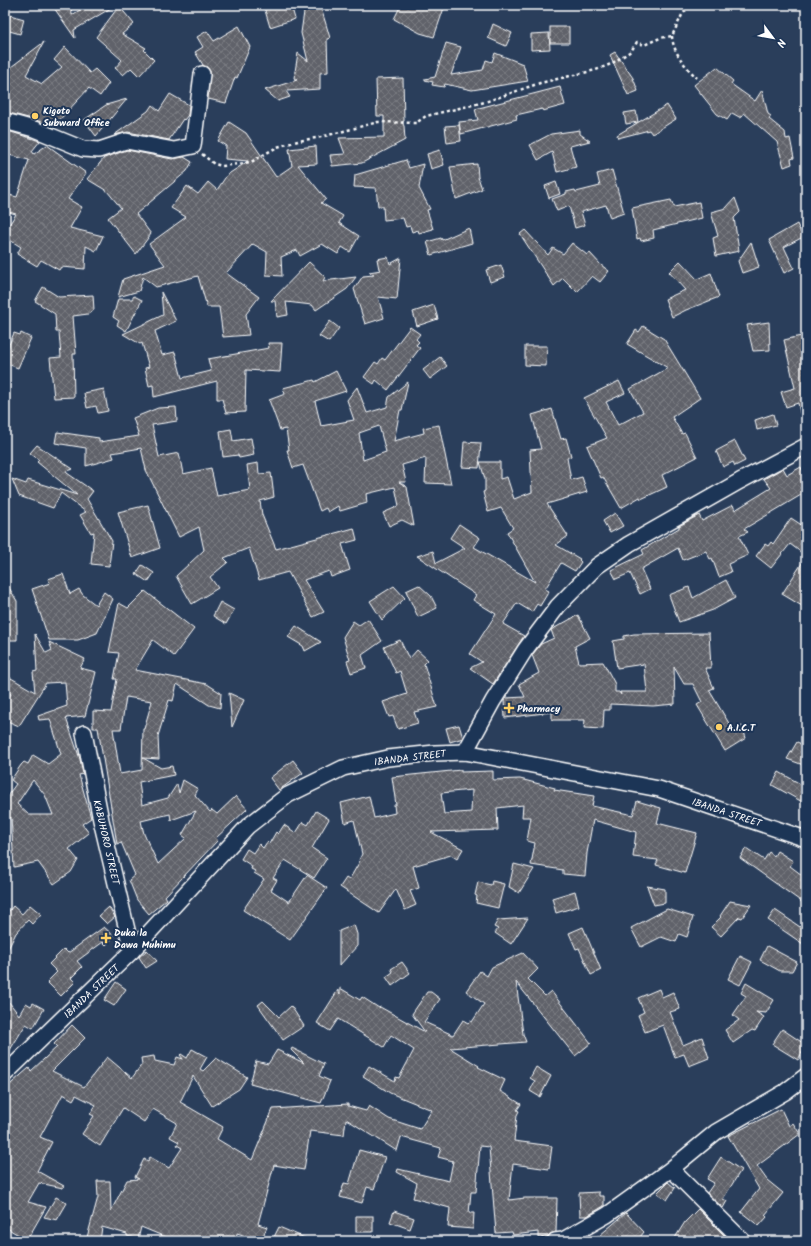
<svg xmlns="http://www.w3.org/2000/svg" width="811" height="1246" viewBox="0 0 811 1246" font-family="Kalam,sans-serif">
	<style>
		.building { fill: url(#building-cross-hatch); stroke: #fff; fill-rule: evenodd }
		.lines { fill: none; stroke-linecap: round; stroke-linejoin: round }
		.minor-casing { stroke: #fff; stroke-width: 18 }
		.path { stroke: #fff; stroke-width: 2.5; stroke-dasharray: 3 3; stroke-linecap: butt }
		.minor { stroke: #1d3557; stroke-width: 15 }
		.poi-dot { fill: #ffd166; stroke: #1d3557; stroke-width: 1.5 }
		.labels { text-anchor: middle; stroke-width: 4; stroke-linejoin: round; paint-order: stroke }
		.poi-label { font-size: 10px; font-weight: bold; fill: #fff; stroke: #1d3557; text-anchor: start }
		.street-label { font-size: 10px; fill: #fff; stroke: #1d3557 }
	</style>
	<defs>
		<pattern id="building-cross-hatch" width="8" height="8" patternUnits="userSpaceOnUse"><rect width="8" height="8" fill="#60626a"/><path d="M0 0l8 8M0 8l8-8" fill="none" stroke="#787a80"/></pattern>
	</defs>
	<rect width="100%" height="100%" fill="#2a3e5b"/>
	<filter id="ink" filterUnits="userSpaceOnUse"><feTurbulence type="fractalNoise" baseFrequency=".025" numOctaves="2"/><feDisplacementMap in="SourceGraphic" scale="8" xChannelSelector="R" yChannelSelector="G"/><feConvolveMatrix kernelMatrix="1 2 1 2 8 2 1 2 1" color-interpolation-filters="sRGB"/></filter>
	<g filter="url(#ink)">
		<g class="building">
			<path d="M52,5h19l1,10 16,-10h28l-42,25 1,8z"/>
			<path d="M271,5h20l4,14 -25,8 -6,-20z"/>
			<path d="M305,5h15l5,16 5,17 -3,1 1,33 -8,1v16l-34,2 4,6 -12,4 -13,-11 32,-10 -3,-2 4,-25 10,8 -7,-28z"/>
			<path d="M401,5h44l-11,32 -14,-4 -26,-14z"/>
			<path d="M119,6l15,18 -12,10 24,14 -2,2 10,10 -15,16 -8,-8 -8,7 -8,-7 7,-8 -26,-23z"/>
			<path d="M10,15l14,4 -4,15 -14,-4z"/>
			<path d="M493,24l19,9 -6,13 -18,-8z"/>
			<path d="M239,26l11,21 -13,31 -2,-1 -9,26 -18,-4 2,-28 -7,-6 -8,-13 8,-5 -6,-10 10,-6 7,10z"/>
			<rect x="550" y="27" width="19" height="16"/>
			<path d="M549,33l1,16 -19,1v-16z"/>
			<path d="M44,42l-18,33 16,9 20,-17 -8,-7 11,-13 25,26 5,-4 14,14 -9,13 -11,-8 -36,39 -17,-7 -31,-8v-36l6,-9z"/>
			<path d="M446,43l15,4 -10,28 32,-5 3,-10 6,2 3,-9 28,11 5,17 -56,9 -27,-6 -1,3 -12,-2 1,-3 -8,-2v-1l10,-2z"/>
			<path d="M615,52l18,26 5,13 -10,4 -18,-40z"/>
			<path d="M717,67l16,14 -2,3 24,17 7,-11 6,24 3,2 -2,3 16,13 1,7 4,-1 4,20 -3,1 1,5 -8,3 -7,-25 -33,-29 -3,5 -9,-5 -5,7 -10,-6 -23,-29z"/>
			<path d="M403,78l1,43 -2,1 2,4 1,14 -43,23 -30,3 -2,-11 15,-1 -6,-16 45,-1v-21h-7l-1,-37z"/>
			<path d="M560,87l5,18 -22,6 -1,-2 -26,6 1,4 -56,15 -2,-12 19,-2 -3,-11z"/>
			<path d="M170,94l19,11 -1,10 -4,5 -1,-1 -14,21 -41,-8 -14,3 34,-24 4,-6 7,6z"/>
			<path d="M127,99l-31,37 -12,-16 22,-15z"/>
			<path d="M667,105l9,14 -24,15 -3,-4 -31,8 -1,-3z"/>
			<path d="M636,111l2,11 -12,2 -2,-11z"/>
			<path d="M229,122l17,11 30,44 16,-11 -3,-17 27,-3 1,18 -19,1 28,34 -5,4 22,13 -4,7 20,13 -9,16 -8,-5 -4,7 -16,-10 -22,12 -3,-6 -16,7 1,19 -16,-1 1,-23 -14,-8 -27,29 33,24 -13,17 3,21 -26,2 -4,-30h-12l-9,-31 -42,11 -13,-10 -4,14 -21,6 5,-18 42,-14 -16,-21 37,-27 -15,-9 16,-22 11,8 10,-12 9,8 10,-15 21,-14 -23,-2 1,-13 -8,-5z"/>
			<path d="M459,125l2,16 -14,2 -2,-17z"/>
			<path d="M5,130l35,11 -8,10 2,3 13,-9 39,28 -18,26 14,8 -12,21 33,8 -7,15 -10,-5 -1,23 -24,-2 -2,3 -18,-10 -4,6 -20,-12 4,-7 -16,-10v-6l11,-17 -11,-3v-17l12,3 12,-37 -24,-6z"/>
			<path d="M580,130v4l10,7 -20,5 6,21 -19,5 -5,-20 -14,8 -8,-15 21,-11z"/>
			<path d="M127,150l45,9 12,-2 8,5 -5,9 -51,43 15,20 -15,20 -28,-36 13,-10 -14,-17 -20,-12 17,-21z"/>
			<path d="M440,150l4,15 -13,4 -4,-15z"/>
			<path d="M406,160l3,8 14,-4 -4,24 11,21 -3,1 6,19 -14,4 -1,-3 -6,2 -2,-6 -4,1 -3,-9 -19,2 -1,-14h-5l-2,-18 -22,-1 1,-12z"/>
			<path d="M477,164l1,13 4,12 -26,10 -6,-32z"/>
			<path d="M612,170l12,43 -14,5 -4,-13 -25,7 4,13 -10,3 -6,-22 -12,5 -5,-12 14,-5v-2l9,-2 1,2 24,-6 -3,-12z"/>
			<path d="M556,182l4,12 -11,4 -4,-12z"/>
			<path d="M735,198l5,14 -6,6 5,33 -23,5 -3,-18 5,-2 -7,-24 15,-4z"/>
			<path d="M671,200l3,7 25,-5 3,16 -49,12 1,8 -13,3 -1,-3 -3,1 -5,-31z"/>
			<path d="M797,224l6,13 -19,10 10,21 -10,5 -15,-33z"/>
			<path d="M469,228l3,15 -41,12 -4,-13 14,-4 1,2z"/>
			<path d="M525,230l23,25 5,-7 10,6 9,-11 15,12 3,-2 11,12 8,6 -9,11 -8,-6 -15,16 -14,-14 -9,8 -34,-52z"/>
			<path d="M751,242l8,25 -17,6 -4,-12z"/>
			<path d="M388,257l2,7 11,-6 -4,41 -19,-2 6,21 -19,6 -11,-35 9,-13 11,-1 -5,-3 12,-2 -2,-1 -2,-10z"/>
			<path d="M680,261l17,18 14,-6 8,24 -33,13 -14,7 -7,-18 20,-9 -16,-18z"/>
			<path d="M309,262l16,15 -2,4 33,-4 -9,12 -31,21 -4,-5 -26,-3 2,13 -11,2 -2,-16h-4z"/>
			<path d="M501,265l4,12 -15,5 -4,-12z"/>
			<path d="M43,287l16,10 34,-2 1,15 -6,4 -15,2 3,38h-3l1,43 -20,1 -4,-40 11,-1 -2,-25h-3l-1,-18 -20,-13z"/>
			<path d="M161,292l15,29 -21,10 7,24 13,-3 7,26 29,-7 -3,-12 61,-11 -1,-5h14l-2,29 -34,-2 -1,42 -19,1 -4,-14h-5v-18l-63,16 -1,-12 -4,1 -4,-18 4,-1 -7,-24 -2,1 -17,-10 40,-19z"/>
			<path d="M134,296l8,4 -16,31 -9,-6 2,-4 -6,-4 5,-18h14z"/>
			<path d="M434,305l4,14 -21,7 -4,-14z"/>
			<path d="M330,321l9,7 -10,14 -10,-6z"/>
			<path d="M769,322l1,28 -17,1 -6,-26z"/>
			<path d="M643,326l21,13 36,59 -28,19 10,17 3,-1 12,24 -35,18 5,12 -26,12 -1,-2 -19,11 -18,-31 -2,1 -14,-32 20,-8 -23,-40 35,-17 6,12 -19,9 12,23 25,-13 -13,-23 38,-21 -41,-24 9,-14 3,2z"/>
			<path d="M410,327l10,7 -4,5 3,3 -3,3 4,3 -32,42 -12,-10 -2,4 -10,-7 11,-15 3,2 4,-6 3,2z"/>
			<path d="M14,333l6,2 1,-2 10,5 -13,30 -13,-5v-9z"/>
			<path d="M801,336l3,14 -3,1 5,20v46h-5l-3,-14 -12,4 -5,-15 14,-4 -11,-48z"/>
			<path d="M525,346h22l-1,20 -21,-1z"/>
			<path d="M440,357l7,9 -17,13 -7,-9z"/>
			<path d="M336,371l10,20 -31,10 6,25 33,-6 -7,-20 10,-13 10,26 20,-6 2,-10 19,-15 -6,28h-2l-6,31 30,-8 -1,-5 16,-3 12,59 -26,-1 1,-25 -24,7 4,17h-7l8,5 7,39 -12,-6 -13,6 -6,-13 16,-7 -4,-19 -29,7 1,9 -27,8 -2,-5 -10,6 -2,-4 -6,3 -17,-46 -10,3 -6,-18h2l-3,-21 -6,1 -11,-30 16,-6 -2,-6 31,-8 1,2zM379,426l7,26 -23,8 -4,-27z"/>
			<path d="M104,389l4,22 -10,2 -2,-7 -9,2 -3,-15z"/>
			<path d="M176,407l1,14 -25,4 7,32 20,-4 4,21 28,-6 6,28 33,-6 -3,-25 11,-2 1,11 12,-1 3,24 -14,4 2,14 14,34 78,-21 3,12 -15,4 8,26 -19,7 -2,-6 -25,9 20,32 -11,5 -25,-45 -29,8 -10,-32 -25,10 4,4 -18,15 8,11 -26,16 -16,-28 28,-26 -5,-23 -20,10 -33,-67 -5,-22 -29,5 2,5 -28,8v-18l-31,-5 2,-11 42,6v4l40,-6 -6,-18 25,-10z"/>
			<path d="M552,409l9,30 5,-1 5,18 -4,2 4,22 11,-3 5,15 -40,12 21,32 -12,9 24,14 -1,1 2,2 -6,9 -14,-8 -16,26 4,2 -9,15 -3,-2 -5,8 -15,-9 -14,21 21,12 -31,48 -23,-16 12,-6 -12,-8 26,-40 -23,-14 3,-5 -59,-39 16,-5 3,12 29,-15 -15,-10 9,-14 21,14 -6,9 61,35 -28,-50 6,-4 -12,-20 -13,4 -5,-20 2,-1v-12l-5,-17h20v17l7,-2 7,22 18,-7 -2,-42 11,-1 -9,-34z"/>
			<path d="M773,414l3,11 -19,5 -2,-10z"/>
			<path d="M231,429l2,12 18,-3 3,17 -15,3 -1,-3 -15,2 -3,-26z"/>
			<path d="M735,441l10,20 -10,5 -2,-4 -10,5 -7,-16z"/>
			<path d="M464,442l17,1 -2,25 -17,-1z"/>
			<path d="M37,445l36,24 -7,2 1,2 26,18 -6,8 25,42 -3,25 -18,-2 3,-32 -3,1 -11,-18 6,-3 -25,-19 -8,15 -34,-12 -7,-17 14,5 2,-4 49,15 -40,-33 2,-2 -9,-7z"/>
			<path d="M801,467l1,3 4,-2v24l-62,37 4,3 -9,4 9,19 -20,9 3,8 -12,5 -7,-19 -2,1 -4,-8 -23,9 -5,-12 -37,21 9,20 -10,5 -10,-21 -14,6 -5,-9 33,-16 -2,-4 37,-22v-2l20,-11 3,6 31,-16 2,5 36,-22 -7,-9 19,-11 4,7z"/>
			<path d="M148,505l12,43 -28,10 -14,-46z"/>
			<path d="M615,513l8,13 -13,7 -7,-12z"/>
			<path d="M791,518l15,10v28l-16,-12 -19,24 -15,-12 9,-12 3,2 3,-4 2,2z"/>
			<path d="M806,557v43l-4,6 -20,-12z"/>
			<path d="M142,565l12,8 -6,9 -12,-8z"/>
			<path d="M63,574l7,20 9,-5 4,6 13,10 8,-13 9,7 -16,34 -19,7h-29l-17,-51 18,-6 -2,-4z"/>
			<path d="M726,580l9,18 -22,12 -34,12 -10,-27 20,-8 4,11z"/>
			<path d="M5,581l12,20v39h-12z"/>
			<path d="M419,585l12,11 6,12 -19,9 -12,-26z"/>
			<path d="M394,586l11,12 -23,22 -12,-19z"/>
			<path d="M145,591l49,38 -20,27 -21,-16 -18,30 72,14 14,9 -1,15 -11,-3 -32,-21 -4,17 -4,-1 -11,36 1,23 -16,-1 18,10 11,-2 2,9 -35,7 3,23 26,-7 9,-14 2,9 4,-13 15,9 -3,6 15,17 2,-2 5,4 19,-18 11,13 -31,29 2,2 -53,56 2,3 -18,15 -12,-14 -8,-20 6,-5 -14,-33 -4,2 -19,-116h-5v-17l18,1 6,-33h-3l5,-26 -10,-1 10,-49 9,5zM126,697l26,4 -8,28h-1l-1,41 -22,4 -7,-45h8zM196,811l-14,24 4,3 -28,26 -14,-30 -3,-13 29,-7 1,6z"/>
			<path d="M220,602l14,8 -8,14 -13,-8z"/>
			<path d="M578,615l12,23 -15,8 4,17 24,-1 12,22v8h4l2,3 -1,-3h27l-3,-28 -27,4 -4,-27 11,-2v-3l10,-2 75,-1 2,35h-6l9,20 -5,2 24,40 9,-4 4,12 -21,13 -28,-46 5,-3 -9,-18h-9l-10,-17 1,37 -22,2 -43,-2v6h-6l-1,19 -19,-1 1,-8h-33v-8l-47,6 -1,-17 2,-3 19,-1 -6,-13 20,-11 -7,-18 9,-11 13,-6 -3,-8z"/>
			<path d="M368,619l14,22 -20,14 4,13 -15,5 -4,-12 3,-1 -7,-23 10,-16 6,4z"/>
			<path d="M296,626l25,16 -16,9 -2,-5 -15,-9z"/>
			<path d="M35,634l11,19 6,-3 -3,-8 36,17 -5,9 16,4 -11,44 -19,2 14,41 3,15 -4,1 12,43 -9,6 7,9 -20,16 9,11 -7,12 -17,12 -16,-22 -24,5 -3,-50 -6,6v-24l11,-15 -5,-4 10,-15 3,-3 4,2 5,-9 15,9 13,-10 -11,-35 -11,1 -1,-4 29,-10 -2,-24 -19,1 -27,43 -14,-6v-16l6,-10 -6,-4v-3l6,-9 24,14 -2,-20 4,-1zM33,780l12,15 8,20h-24l-12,-11z"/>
			<path d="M400,640l9,19 8,-9 11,10 -4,4 13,43 -23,5 4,11 -20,6 -5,-13 -4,1 -6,-15 24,-8 -7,-23 -4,2 -12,-26z"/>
			<path d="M229,693l15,7 -12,27z"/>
			<path d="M459,725l4,13 -13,4 -4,-14z"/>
			<path d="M797,742l9,4v20l-19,-7z"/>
			<path d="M293,760l10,13 -24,17 -9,-12z"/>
			<path d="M461,770v2l32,-1v9l27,-1 35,9 -1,2 40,6 -2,10 41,9 4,-14 24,7 -4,15 40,10 -12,40 -29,-8 2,-5 -25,-3 3,-25 -43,-12 -6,33 -2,23 -22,-2v-4l-32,-5 4,-22 -8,-2 4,-24h-9l1,-12 -26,3 1,22 -67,2 32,17 -6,10 -6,-4 -38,11 6,22 -9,3 6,14 -11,5 -9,-21 -17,24 -39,-26 6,-9 3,2 11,-19 -1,-1 3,-6 -8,-34 -9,3 -4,-20 28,-7 5,22 21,-5 -1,-8h2l-4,-28zM472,790l-1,22 -27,2 -3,-21z"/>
			<path d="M779,772l27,15v17l-34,-19z"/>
			<path d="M316,811l13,8 -17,29 15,10 -13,20 -29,-18 -12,18 4,2 -6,10 18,12 18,-27 20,13 -37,52 -47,-30 21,-31 -10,-6 1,-2 -4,-2 1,-3 -11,-7 6,-10 6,4 6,-9 4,4 4,-6 2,2 7,-12 2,2 6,-9 12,8 7,-11 5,3z"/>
			<path d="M746,848l18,12 5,-8 5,4 3,-5 16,10 -3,5 16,12v27l-66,-47z"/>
			<path d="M514,864l20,5 -15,24 -10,-6z"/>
			<path d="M492,881l12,3 -6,24 -22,-5 1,-7 -2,-1 3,-13 13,3z"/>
			<path d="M647,886l18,3v14l-11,2z"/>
			<path d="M575,891l4,15 -23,7 -4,-15z"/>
			<path d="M730,901l21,4 -9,13 -3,-1 -18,19 -10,-9 10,-10 -1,-1z"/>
			<path d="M30,905l11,9 -9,10 -4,-4 -12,13 -11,22v-39l8,-10 9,8z"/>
			<path d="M109,907l6,10 -8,7 -8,-8z"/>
			<path d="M667,909l26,8 -6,20 -8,-3 -3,8 -15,-5 -20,10 -10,-19z"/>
			<path d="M775,910l31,21v15l-38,-26z"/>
			<path d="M528,918l-17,26 -16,-11 3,-4 -4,-2 4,-7z"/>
			<path d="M354,925l3,9v12l-18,20v-35z"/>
			<path d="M104,927l10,9 -8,9 -3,-3 -26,19 5,6 -11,11 4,4 -14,14 -14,-14 10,-10 -8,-8 15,-15 4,4z"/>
			<path d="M583,927l18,43 -10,5 -12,-27 -3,1 -7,-16z"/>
			<path d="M767,946l30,16 -5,9h-12l-20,-11z"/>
			<path d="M147,950l10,11 -11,7 -7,-11z"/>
			<path d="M523,953l15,16 -10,10 17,17 6,-5 40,52 -16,13 -59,-74 7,52 3,8 -76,6 29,18 -1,1 27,13 -5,11 21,13 -4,6 2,1 -2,4 -3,26 38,5 -3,23 -36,-5 -4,36 16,-2h32l-1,34 -6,2 -3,3 -9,1v-6l-25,3 -1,-3 -16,1 -7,-86 -9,-1 -4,46h-5l-2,21h5l-1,16 -25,-2 2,-19 -37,-10 4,-15 -20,-11 1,-3 51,12 4,-20 -15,-4 3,-9 -40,-11 -4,14 -51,-32 -2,16 -34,-4 -6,39 -30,-5 -16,59 9,3 -6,14 -24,-8 -1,8h-61l-34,-14 -3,12 -11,-3v-2l-25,-7 -2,14h-14l12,-44 -1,-16h13l1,30 16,-31 12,-1 -4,-2 9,-18 4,2 2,-4 19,11 13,-20 -5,-3 2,-3 -9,-5 7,-14 -24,-14 -9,13 -21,-14 -23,38 -18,-12 12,-18 -4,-2 6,-9 -20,-10 -3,5 -10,-6 -23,43 12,5 -15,29 27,15 -1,2 -24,-5 -11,19 18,5 -19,33 -22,-13v-138l24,-21 2,3 26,-24 -3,-3 18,-19 13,13 -33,33 32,16 23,-30 25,21 10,-14 -1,-6 13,-2 1,5 19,4 3,-8 6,2 -3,-4 1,-1 6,4 5,-9 15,8 -7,12 3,2 13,-13 31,19 -8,12 -27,17 -19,-30 -13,26 43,25 -6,12 35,21 21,-51 75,-5v2l18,5 3,-5 20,13 31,10 12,-19 -42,-17 -27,-17 6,-10 26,15 1,-4 3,1 15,-28 -23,-15 -7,12 -46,-28 -8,12 -13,-8 21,-33 2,4v-6l20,12 2,-3 17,11 1,-1 45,25 -13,-18 15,-22h4l9,7 -16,23 29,13 10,-15 5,3 2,-2 2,1 12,-18 -18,-13 14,-20 7,5 5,-9z"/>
			<path d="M740,956l12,6 -12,23 -12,-6z"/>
			<path d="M402,962l8,11 -18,13 -6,-9 7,-5 -2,-3z"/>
			<path d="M116,982l10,7 -12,17 -10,-6z"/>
			<path d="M746,983l28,17 -8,13 -10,-1 8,5 -9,14 -3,-1 -19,13 -8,-13 14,-10 -6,-5 13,-19 -5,-3z"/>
			<path d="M659,989l3,8 11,-5 7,17 -10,3 13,33 19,-8 7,21 -20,8 -5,-12 -9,3 -12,-32 -18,7 -7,-17 6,-3 -6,-14z"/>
			<path d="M5,997l14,18 7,-12 5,3 2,-3 11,6 -11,19 -7,-4 -21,34z"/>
			<path d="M263,1001l16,16 12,-11 13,20 -21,14 -25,-35z"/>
			<path d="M782,1029l24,16 -8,15 -26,-16z"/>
			<path d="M292,1048l32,16 -5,12 11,5 -9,22 -71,-19 6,-23 12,3 9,-14 27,13 -13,-13z"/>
			<path d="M536,1067l15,9 -11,21 -10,-6 5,-10 -5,-3z"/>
			<path d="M781,1109l8,17 4,-3 7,11 -43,32 10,14 16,13 -18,22 2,2 -8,9 -18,-14 18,-23 -31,-53z"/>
			<path d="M359,1150l26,7 -11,32 -7,-2 -5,16 -22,-6 4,-14 5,1z"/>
			<path d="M721,1157l20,13 -18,29 4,2 -4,7 -16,-15 7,-10 -7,-4z"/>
			<path d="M668,1182l7,6 -8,12 -10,-7z"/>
			<path d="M599,1192v4h5v10l-17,10h-7l-1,-23z"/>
			<path d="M56,1197l11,6 -10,17 -13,-3z"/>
			<path d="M698,1209l28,28 -3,4h-50l12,-19z"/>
			<path d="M394,1211l20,7 -4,11 -20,-7z"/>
			<path d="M626,1213l18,19 -7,9h-44z"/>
			<rect x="356" y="1216" width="17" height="16"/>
			<path d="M279,1227l33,14h-40z"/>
		</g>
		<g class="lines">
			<defs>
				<g id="minor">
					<path d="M5,121l29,8 49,20 16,1 27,-9 48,9 19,-4 9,-72"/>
					<path d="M84,733l17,87 31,131"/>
					<path d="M465,752l28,-51 32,-51 33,-44 39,-40 32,-22 111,-63 66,-35"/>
					<path d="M5,1074l127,-123 116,-125 40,-31 55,-27 45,-10 47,-5 30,-1 194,37 147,50"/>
					<path d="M671,1169l72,72"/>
					<path d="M555,1241l8,-1 44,-25 64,-46 45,-37 69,-40 21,-16"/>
				</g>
			</defs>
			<use href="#minor" class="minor-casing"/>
			<g class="path">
				<path d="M672,36c1,17 14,31 25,42"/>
				<path d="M202,154l12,10 8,2 17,-2 12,-2 26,-15 21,-6 23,-4 57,-15 38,1 10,-7 59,-14 55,-19 56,-13 15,-6 20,-13 6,-9 7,3 16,-7 12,-2 10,-21 8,-10"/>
			</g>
			<use href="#minor" class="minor"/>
		</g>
	</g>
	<g class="poi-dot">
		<circle cx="35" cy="116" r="4"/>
		<path d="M507 702h4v4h4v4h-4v4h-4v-4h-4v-4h4z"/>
		<circle cx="719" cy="727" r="4"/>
		<path d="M104 932h4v4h4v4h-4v4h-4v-4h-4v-4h4z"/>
	</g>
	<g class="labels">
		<g class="poi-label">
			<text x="43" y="114">Kigoto<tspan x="43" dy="12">Subward Office</tspan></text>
			<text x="517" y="712">Pharmacy</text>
			<text x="727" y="731">A.I.C.T</text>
			<text x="114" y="936">Duka la<tspan x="114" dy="12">Dawa Muhimu</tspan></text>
		</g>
		<g class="street-label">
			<text transform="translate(410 757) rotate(-7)" y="4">IBANDA STREET</text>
			<text transform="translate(727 812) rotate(18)" y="4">IBANDA STREET</text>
			<text transform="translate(107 842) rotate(77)" y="4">KABUHORO STREET</text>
			<text transform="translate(91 991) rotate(-44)" y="4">IBANDA STREET</text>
		</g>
	</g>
	<rect width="811" height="1246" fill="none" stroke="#1d3557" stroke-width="20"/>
	<rect x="10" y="10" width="791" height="1226" fill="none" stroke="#fff" stroke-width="1.5" filter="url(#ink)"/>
	<g transform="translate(773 38) rotate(122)" stroke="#1d3557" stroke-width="3" paint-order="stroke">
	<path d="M0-3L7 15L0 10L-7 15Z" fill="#ffffff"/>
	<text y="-6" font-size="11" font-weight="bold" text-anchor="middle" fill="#ffffff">N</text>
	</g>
</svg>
